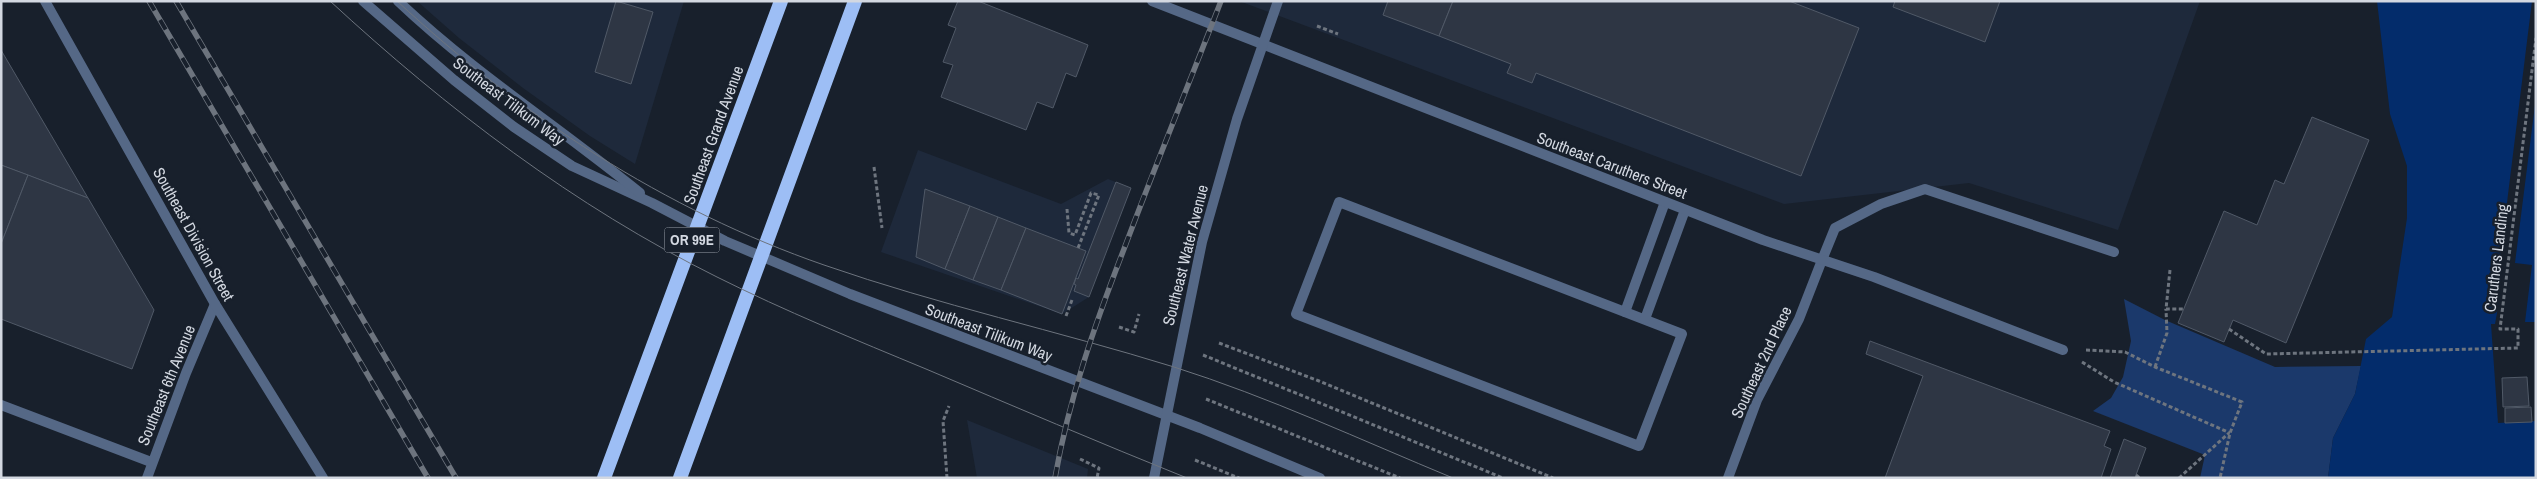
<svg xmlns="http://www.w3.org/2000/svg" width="2537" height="479" viewBox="0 0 2537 479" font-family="'Archivo Narrow',sans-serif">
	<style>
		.built { fill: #1e293b }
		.green { fill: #1b396b }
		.water { fill: #032c6b }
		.pier { fill: #18202c }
		.building { fill: #2e3644; stroke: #505967 }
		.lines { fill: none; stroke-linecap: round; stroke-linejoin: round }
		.path { stroke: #6e757f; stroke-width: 3; stroke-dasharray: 4 2.5; stroke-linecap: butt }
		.service { stroke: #556886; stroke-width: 10 }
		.pedestrian { stroke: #556886; stroke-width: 10 }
		.minor { stroke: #556886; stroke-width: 10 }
		.tertiary { stroke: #556886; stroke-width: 10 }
		.trunk { stroke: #9dbef5; stroke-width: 14 }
		.tram { stroke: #6d747e; stroke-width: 1 }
		.rail-casing { stroke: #6d747e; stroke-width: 5.5 }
		.rail { stroke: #18202c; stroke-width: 4; stroke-dasharray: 11; stroke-linecap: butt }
		.labels { text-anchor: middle; stroke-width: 5; stroke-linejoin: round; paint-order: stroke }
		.shield { fill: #18202c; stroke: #9ba1ab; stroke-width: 1 }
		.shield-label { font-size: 15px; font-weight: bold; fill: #d3d8e1 }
		.street-label { font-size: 16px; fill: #d3d8e1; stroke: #18202c }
	</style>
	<rect width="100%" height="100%" fill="#18202c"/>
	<g class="built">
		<path d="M417,1h267l-49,163 -45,-28 -67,-48 -64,-50z"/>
		<path d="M1239,1h961l-82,229 -149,-47 -185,21z"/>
		<path d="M918,150l143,54 47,-25 23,9 -42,109 -27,17 -181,-62z"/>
		<path d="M967,420l121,49 -1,9h-110z"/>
	</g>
	<path class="green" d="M2124,299l41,21 110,47 86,-1 -6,28 -22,44 -5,40h-128l5,-23 -112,-44 18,-13 12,-21 8,-36z"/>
	<path class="water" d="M2377,1h159v477h-208l5,-40 22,-44 11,-55 26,-22 15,-99v-52l-17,-52z"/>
	<path class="pier" d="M2532,1h4v96l-21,166 17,2 -7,57h11v99l-38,2 -7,-99h4l3,-17 1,-40z"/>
	<g class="building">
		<path d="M616,1l37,11 -22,72 -36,-12z"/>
		<path d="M958,1h20l110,44 -12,32 -10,-4 -13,35 -16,-6 -11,28 -85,-33 12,-32 -10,-3 13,-34 -8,-3z"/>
		<path d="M1388,1h65l-14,35 -56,-21z"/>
		<path d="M1453,1h336l70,27 -58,148 -265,-103 -4,10 -25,-10 4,-9 -72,-28z"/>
		<path d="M1895,1h105l-15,41 -92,-35z"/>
		<path d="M1,50l87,148 -87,-33z"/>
		<path d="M2312,117l57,23 -83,203 -53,-23 -9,22 -46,-19 46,-112 33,14 18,-45 9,4z"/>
		<path d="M1,165l27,10 -27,69z"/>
		<path d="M28,175l60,23 66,112 -22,59 -131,-50v-75z"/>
		<path d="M1116,182l15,6 -42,109 -15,-6 2,-6 -2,-1 2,-6 2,1z"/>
		<path d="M925,189l45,17 -25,63 -29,-12z"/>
		<path d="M970,206l28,11 -25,63 -28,-11z"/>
		<path d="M998,217l28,11 -25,62 -28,-10z"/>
		<path d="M1026,228l60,23 -24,63 -61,-24z"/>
		<path d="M1870,341l240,90 -6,15 7,3 -10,29h-216l38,-102 -57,-22z"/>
		<path d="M2527,377l2,29 -26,1 -1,-29z"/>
		<path d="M2531,407l1,15 -27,1v-15z"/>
		<path d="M2124,439l22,9 -10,27 -1,3h-25z"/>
	</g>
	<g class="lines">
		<g class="path">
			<path d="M1317,26l21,8"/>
			<path d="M874,167l8,61"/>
			<path d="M1067,209l2,24 6,2 16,-42 8,2 -21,53"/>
			<path d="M2170,270l-4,39h17"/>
			<path d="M1066,316l6,-16"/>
			<path d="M1119,327l15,5 5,-18"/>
			<path d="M2229,329l37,25 252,-6v-19h-18l36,-291"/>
			<path d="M1219,343l100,38 234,97"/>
			<path d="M2086,350l39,2 30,15 87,35 -12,31 -10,45"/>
			<path d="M1203,355l300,123"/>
			<path d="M2082,362l32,20 116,51"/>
			<path d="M2155,367l12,-34 -1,-24"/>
			<path d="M1206,399l194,79"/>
			<path d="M1080,459l19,9 -2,10"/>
			<path d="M1195,460l44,18"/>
			<path d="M2136,475l4,3"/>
			<path d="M947,478l-4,-57 6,-15"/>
			<path d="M2179,478l50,-45"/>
		</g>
		<g class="service">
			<path d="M363,1l91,79 60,47 58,39 80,37 73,38 125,53 350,134 120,50"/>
			<path d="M398,1c75,71 162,127 242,192"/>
			<path d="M1339,202l343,132 -43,112 -343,-132z"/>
			<path d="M1822,260l13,-32 46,-24 44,-15 189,63"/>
			<path d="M1625,312l40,-110"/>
			<path d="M1645,319l40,-109"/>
		</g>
		<path class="pedestrian" d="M1728,478l29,-78 42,-81 23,-59"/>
		<g class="minor">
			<path d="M1152,1l611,239 111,37 189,73"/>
			<path d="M1,405l150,57"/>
			<path d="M147,478l39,-105 29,-69"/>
		</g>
		<g class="tertiary">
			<path d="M45,1l170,303 108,174"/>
			<path d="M1154,478l48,-236 35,-123 41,-118"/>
		</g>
		<g class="trunk">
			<path d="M604,478l177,-477"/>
			<path d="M680,478l175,-477"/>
		</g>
		<g class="tram">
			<path d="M330,1c117,108 244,205 387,276 68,34 139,63 209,92 87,37 174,74 261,109"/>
			<path d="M397,1c123,114 268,209 427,264 115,40 234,66 350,102 95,30 187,73 279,111"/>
		</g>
		<defs>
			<g id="rail">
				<path d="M149,1l279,477"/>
				<path d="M176,1l280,477"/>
				<path d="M1055,478c14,-80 40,-154 69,-229 31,-83 65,-165 97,-248"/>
			</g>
		</defs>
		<use href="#rail" class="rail-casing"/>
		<use href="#rail" class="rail"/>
	</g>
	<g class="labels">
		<rect class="shield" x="664.5" y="227.5" width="55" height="25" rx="4"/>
		<g class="shield-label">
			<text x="692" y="245">OR 99E</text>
		</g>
		<g class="street-label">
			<text transform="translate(509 101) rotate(37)" y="6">Southeast Tilikum Way</text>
			<text transform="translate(713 135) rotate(-70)" y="6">Southeast Grand Avenue</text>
			<text transform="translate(1612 165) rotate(21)" y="6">Southeast Caruthers Street</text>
			<text transform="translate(194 234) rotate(61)" y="6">Southeast Division Street</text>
			<text transform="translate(1185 255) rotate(-76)" y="6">Southeast Water Avenue</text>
			<text transform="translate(2496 258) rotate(-83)" y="6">Caruthers Landing</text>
			<text transform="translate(989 332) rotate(21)" y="6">Southeast Tilikum Way</text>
			<text transform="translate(1761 362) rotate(-65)" y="6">Southeast 2nd Place</text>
			<text transform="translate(166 385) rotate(-68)" y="6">Southeast 6th Avenue</text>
		</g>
	</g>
	<rect width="2537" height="479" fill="none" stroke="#d3d8e1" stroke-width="5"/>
</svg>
